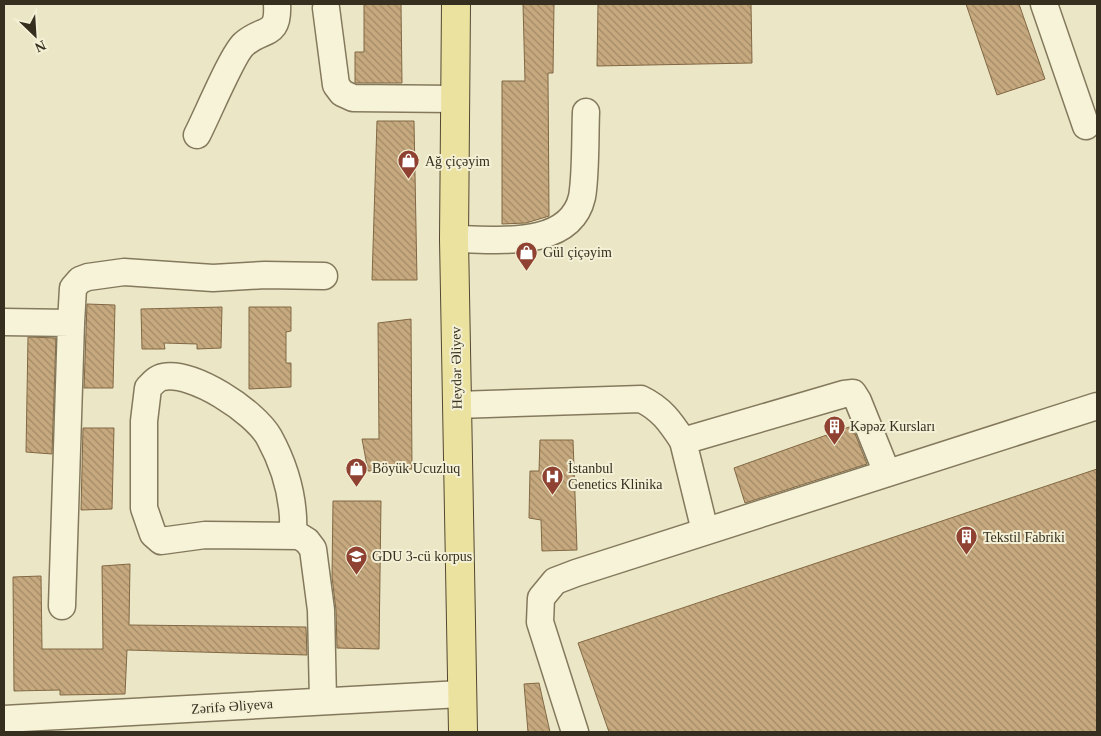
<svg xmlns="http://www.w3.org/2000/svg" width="1101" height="736" viewBox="0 0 1101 736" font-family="'Times New Roman',serif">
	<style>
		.building { fill: url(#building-back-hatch); stroke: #826845 }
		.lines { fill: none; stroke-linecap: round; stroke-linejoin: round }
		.minor-casing { stroke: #85795d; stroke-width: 29 }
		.major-casing { stroke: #534731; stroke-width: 30 }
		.minor { stroke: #f6f3d8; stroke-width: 26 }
		.major { stroke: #ebe2a0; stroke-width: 28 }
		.labels { text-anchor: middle; stroke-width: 4; stroke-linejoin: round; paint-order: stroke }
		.poi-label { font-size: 14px; fill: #362f20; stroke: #f3f0d5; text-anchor: start }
		.street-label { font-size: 14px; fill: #362f20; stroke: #f3f0d5 }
	</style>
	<defs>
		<pattern id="building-back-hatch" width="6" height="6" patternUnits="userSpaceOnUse" patternTransform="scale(1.25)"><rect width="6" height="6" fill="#c6a97e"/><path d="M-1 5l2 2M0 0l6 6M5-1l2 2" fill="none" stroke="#a28a67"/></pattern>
	</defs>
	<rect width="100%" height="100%" fill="#ebe7c6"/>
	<g class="building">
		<path d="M364,4h37l1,79h-47v-31h9z"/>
		<path d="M523,4h31l-1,69h-5l1,143 -23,7 -24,1v-143h23z"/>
		<path d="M598,4h153l1,59 -155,3z"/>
		<path d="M966,4h53l26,75 -48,16z"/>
		<path d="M377,121h37l3,159h-45z"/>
		<path d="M87,304l28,1 -2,83h-29z"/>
		<path d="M222,307l-1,41 -24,1v-5l-33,-1 1,6h-23l-1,-40z"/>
		<path d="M249,307h42v24l-5,1v31h5v24l-42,2z"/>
		<path d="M411,319l1,150 -44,2 -6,-32h17l-1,-116z"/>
		<path d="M28,337l28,1 -4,116 -26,-2z"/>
		<path d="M852,426l15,38 -122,39 -11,-35z"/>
		<path d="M83,428h31l-2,81 -31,1z"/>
		<path d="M540,440h33l4,110 -35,1 -1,-31 -12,-2 1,-47h9z"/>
		<path d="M1097,469v263h-488l-31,-89z"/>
		<path d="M333,501h48l-2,148 -42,-1 -1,-38 -4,-33z"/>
		<path d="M130,564l-1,61 177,2 1,28 -180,-5 -2,44 -65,1v-5l-46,1 -1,-114 28,-1 1,73h61l-1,-83z"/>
		<path d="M539,683l11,49h-22l-4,-48z"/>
	</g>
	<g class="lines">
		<defs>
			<g id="minor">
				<path d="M1044,4l42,122"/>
				<path d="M326,8l10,77 6,8 11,5 102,1"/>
				<path d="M197,135c9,-17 36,-82 47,-91 19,-17 35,-6 33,-40"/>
				<path d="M454,239c40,0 116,11 128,-42 4,-22 3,-61 4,-85"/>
				<path d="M4,322l67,1 -9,283"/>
				<path d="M71,323l2,-35 7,-8 8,-3 36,-5 89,6 52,-3 59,1"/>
				<path d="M457,405l184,-6c21,10 30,24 42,42"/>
				<path d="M705,531l-22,-90 161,-47 9,-1 5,8 29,72"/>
				<path d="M293,536c2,-35 -7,-68 -24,-99 -15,-26 -76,-66 -106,-60 -6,1 -11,7 -15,11l-4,33v87l9,26 8,7 44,-6 94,1 8,5 6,8 8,61 2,90"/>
				<path d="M4,719l457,-25"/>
				<path d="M575,732l-35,-110 1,-24 14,-17 21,-8 521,-167"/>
			</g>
			<path id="major" d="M456,4l-2,235 9,493"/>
		</defs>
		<use href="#minor" class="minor-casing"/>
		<use href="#major" class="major-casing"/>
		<use href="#minor" class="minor"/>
		<use href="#major" class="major"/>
	</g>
	<defs>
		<symbol id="shop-pin" viewBox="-11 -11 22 30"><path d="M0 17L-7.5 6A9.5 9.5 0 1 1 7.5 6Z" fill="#8f4231" stroke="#f3f0d5"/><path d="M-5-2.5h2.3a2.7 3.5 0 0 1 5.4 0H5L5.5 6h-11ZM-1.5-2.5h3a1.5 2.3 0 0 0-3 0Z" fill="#fff"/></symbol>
		<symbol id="building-pin" viewBox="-11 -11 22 30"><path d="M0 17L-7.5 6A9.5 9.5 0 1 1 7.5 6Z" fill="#8f4231" stroke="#f3f0d5"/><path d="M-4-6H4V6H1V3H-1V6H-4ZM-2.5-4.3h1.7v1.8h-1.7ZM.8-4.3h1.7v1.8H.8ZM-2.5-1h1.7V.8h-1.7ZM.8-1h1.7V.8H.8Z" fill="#fff"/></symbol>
		<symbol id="hospital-pin" viewBox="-11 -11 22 30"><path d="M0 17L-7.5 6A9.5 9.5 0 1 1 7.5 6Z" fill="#8f4231" stroke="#f3f0d5"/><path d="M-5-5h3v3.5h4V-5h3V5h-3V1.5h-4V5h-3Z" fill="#fff"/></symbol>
		<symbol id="university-pin" viewBox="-11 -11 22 30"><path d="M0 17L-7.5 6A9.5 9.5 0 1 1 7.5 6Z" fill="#8f4231" stroke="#f3f0d5"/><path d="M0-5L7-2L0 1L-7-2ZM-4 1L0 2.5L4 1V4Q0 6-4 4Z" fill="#fff"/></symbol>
	</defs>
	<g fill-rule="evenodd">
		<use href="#shop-pin" x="396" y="148" width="25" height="34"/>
		<use href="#shop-pin" x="514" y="240" width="25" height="34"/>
		<use href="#building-pin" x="822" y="414" width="25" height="34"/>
		<use href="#shop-pin" x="344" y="456" width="25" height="34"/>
		<use href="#hospital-pin" x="540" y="464" width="25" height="34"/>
		<use href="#building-pin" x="954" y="524" width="25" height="34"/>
		<use href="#university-pin" x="344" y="544" width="25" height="34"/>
	</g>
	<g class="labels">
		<g class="poi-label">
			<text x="425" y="166">Ağ çiçəyim</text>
			<text x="543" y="257">Gül çiçəyim</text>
			<text x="850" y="431">Kəpəz Kursları</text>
			<text x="372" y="473">Böyük Ucuzluq</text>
			<text x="568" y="473">İstanbul<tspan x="568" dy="16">Genetics Klinika</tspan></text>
			<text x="983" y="542">Tekstil Fabriki</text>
			<text x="372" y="561">GDU 3-cü korpus</text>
		</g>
		<g class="street-label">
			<text transform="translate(456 368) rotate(-91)" y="5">Heydər Əliyev</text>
			<text transform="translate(232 706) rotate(-4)" y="5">Zərifə Əliyeva</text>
		</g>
	</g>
	<rect width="1101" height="736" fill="none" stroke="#362f20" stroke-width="10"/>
	<g transform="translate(35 35) rotate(155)" stroke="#f3f0d5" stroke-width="4" paint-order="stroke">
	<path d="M0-4L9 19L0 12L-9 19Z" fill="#362f20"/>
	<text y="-8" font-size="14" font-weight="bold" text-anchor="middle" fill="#362f20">N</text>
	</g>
</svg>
